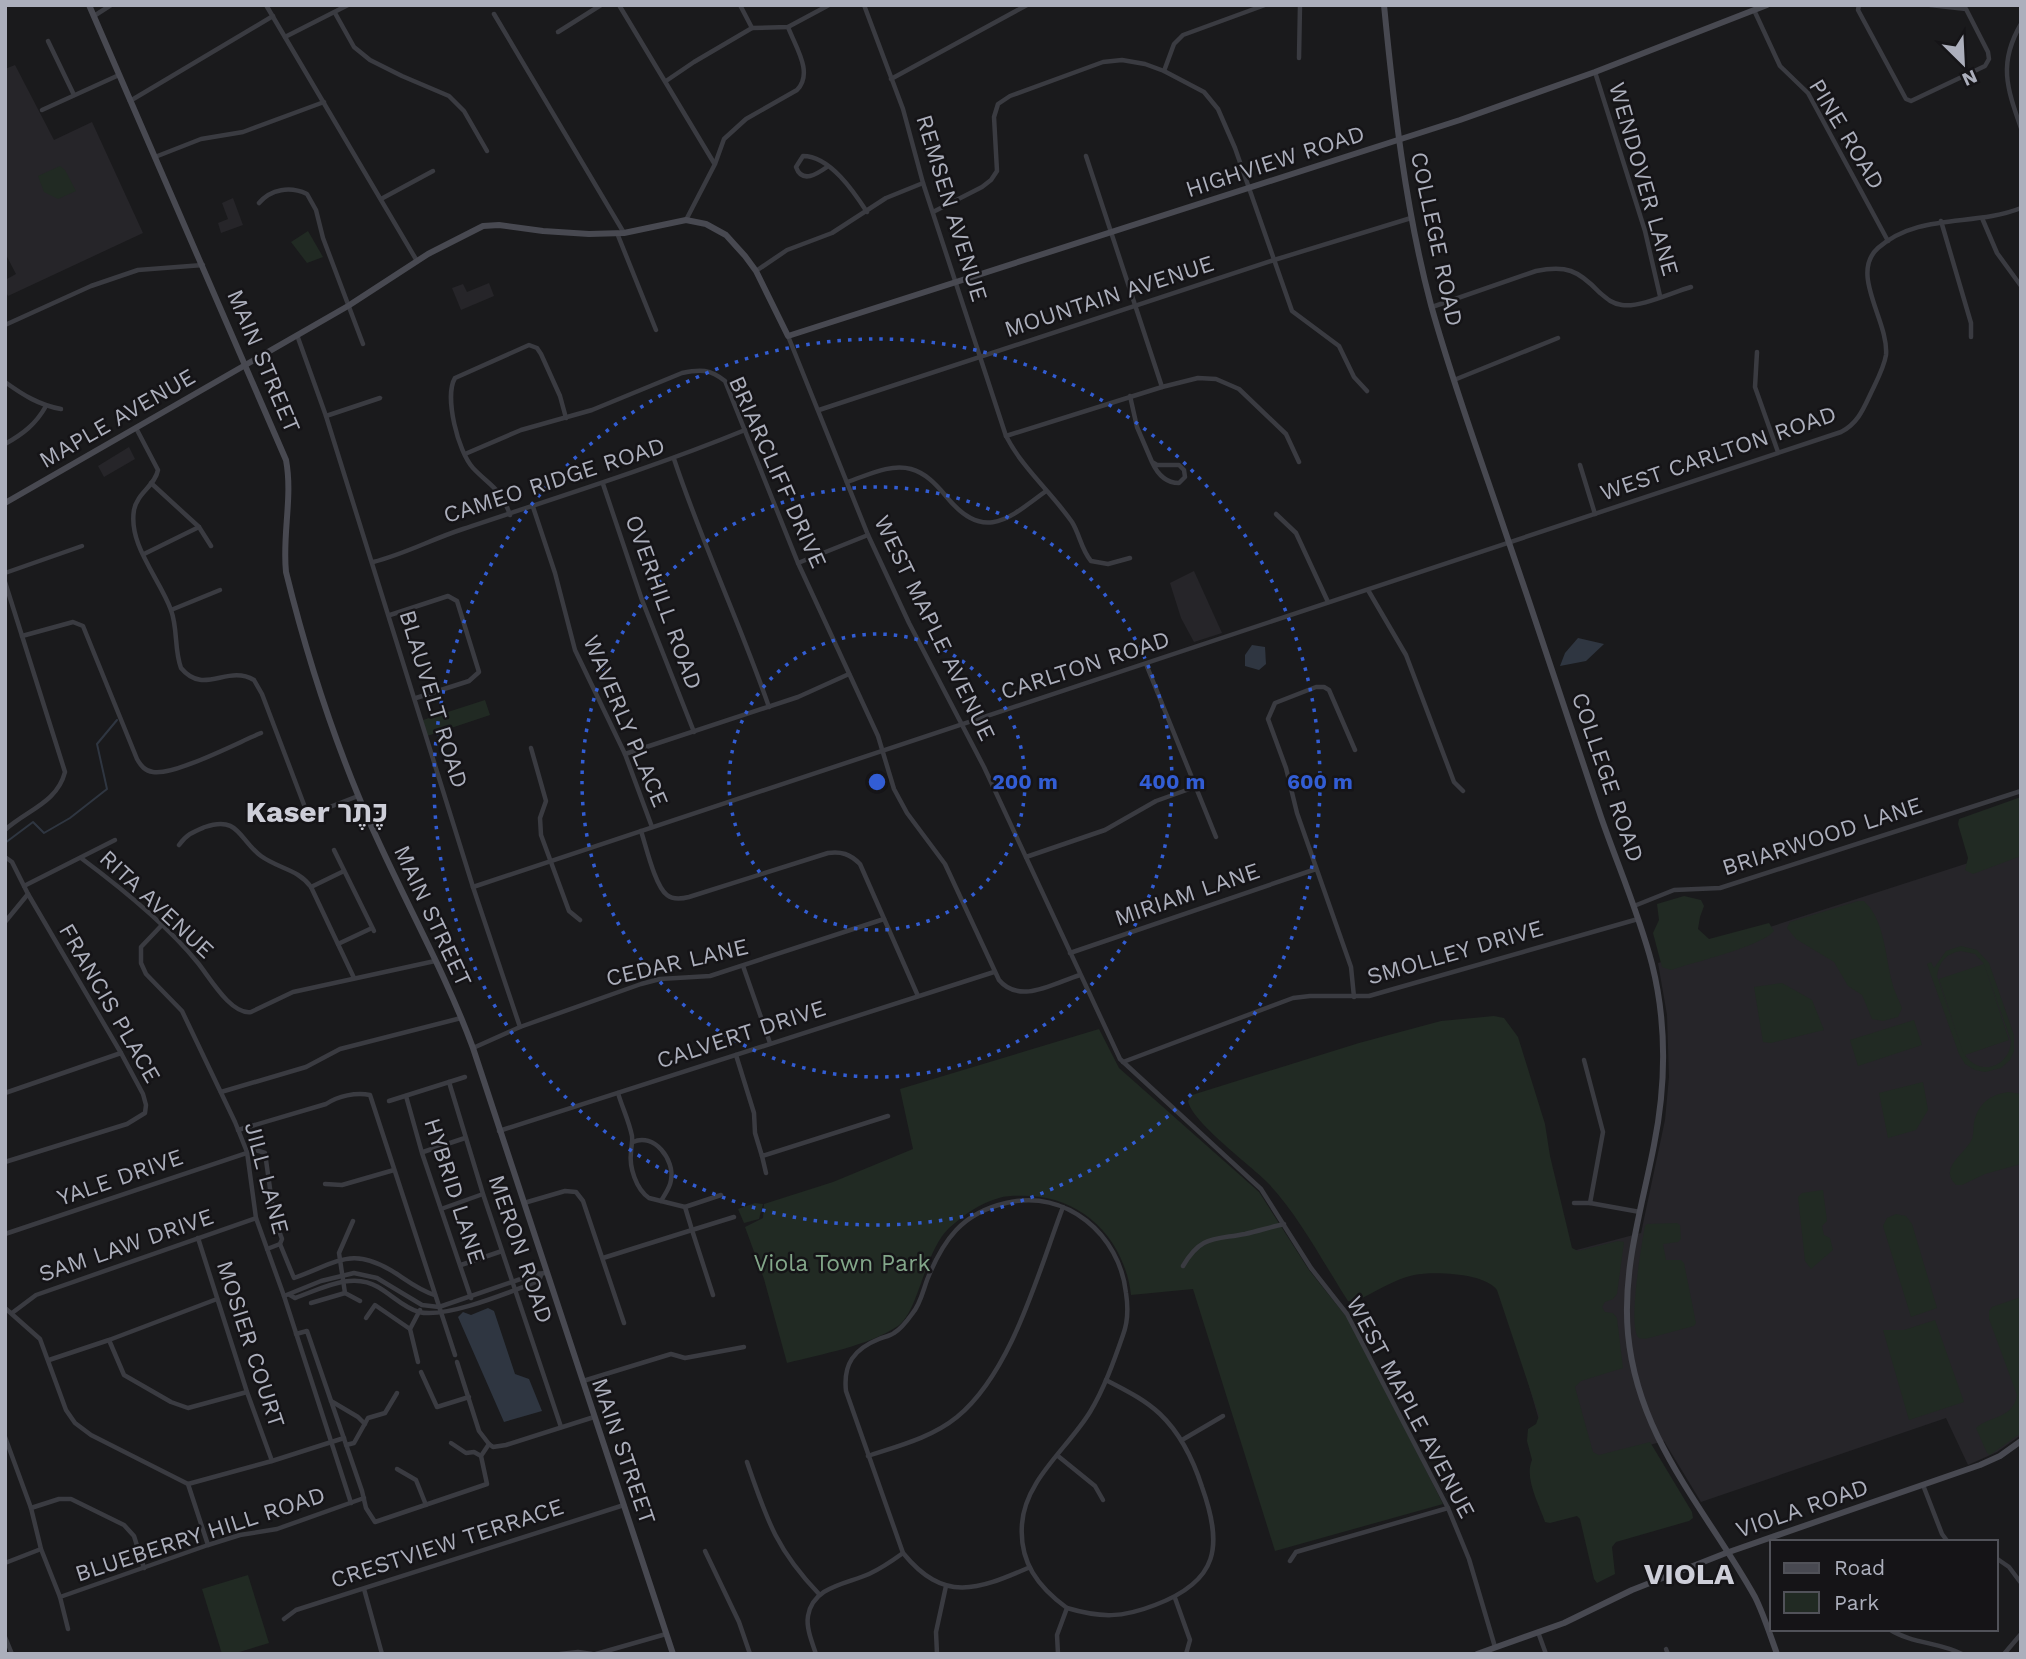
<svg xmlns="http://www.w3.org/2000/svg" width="2026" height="1659" viewBox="0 0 2026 1659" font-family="'Work Sans',Heebo,sans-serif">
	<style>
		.built { fill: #262529 }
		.green { fill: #212a23; fill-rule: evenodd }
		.water { fill: #2f3641 }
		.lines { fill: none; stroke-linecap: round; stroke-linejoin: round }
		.stream { stroke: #2f3641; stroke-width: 2 }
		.street { stroke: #3a3b41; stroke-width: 4.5 }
		.secondary { stroke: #484951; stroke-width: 6 }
		.ring { fill: none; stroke: #325dd4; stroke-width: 3.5; stroke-dasharray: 3.5 7 }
		.labels { text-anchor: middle; stroke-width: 5; stroke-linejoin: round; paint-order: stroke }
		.street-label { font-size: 23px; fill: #acafbc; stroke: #151417 }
		.park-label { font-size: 23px; fill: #83a78a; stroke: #151417 }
		.district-label { font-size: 30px; font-weight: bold; fill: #cdced8; stroke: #151417 }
		.centre { fill: #325dd4; stroke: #151417; stroke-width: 3.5 }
		.ring-label { font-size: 21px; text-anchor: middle; font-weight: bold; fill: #325dd4; stroke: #151417; stroke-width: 5; stroke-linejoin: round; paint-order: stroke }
	</style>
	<rect width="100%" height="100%" fill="#1a1a1c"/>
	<g class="built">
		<path d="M15,65l39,75 38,-18 51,111 -135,63 -3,-6v-10l11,-6 -11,-21v-184z"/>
		<path d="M233,198l10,27 -22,8 -3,-10 10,-4 -6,-16z"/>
		<path d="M489,283l5,13 -33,14 -9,-22 11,-4 4,8z"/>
		<path d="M129,447l6,12 -31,18 -6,-11z"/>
		<path d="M1194,571l28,62 -28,9 -13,-24 -11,-35z"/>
		<path d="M2021,846v589l-24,17 -29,13 -22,-47 -245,84 -37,-61 -110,31 -58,-201 145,-38 24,-113 4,-43 -2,-62 -9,-52z"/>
	</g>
	<g class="green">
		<path d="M60,166l5,4 11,21 -18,8 -14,-7 -6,-16z"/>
		<path d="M308,231l15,26 -16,6 -16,-21z"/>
		<path d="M485,700l5,15 -63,21 -4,-16z"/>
		<path d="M2021,797v59l-48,18 -8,-4 3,-12 -10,-34 1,-5z"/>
		<path d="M1684,896l17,4 3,6 -4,11 -2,12 11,10 60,-16 5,8c-14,16 -80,31 -103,39l-9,-3 -9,-34 6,-13 -2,-16z"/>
		<path d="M1858,901h6c21,20 21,54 28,81 2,9 7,18 10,26l-4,9 -15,4 -11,-2 -10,-24 -14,-9 -14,-24 -38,-23 -9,-11 3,-6z"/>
		<path d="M1961,946l16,4 12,13 25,72v16l-4,9 -9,8 -16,4 -10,-2 -10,-6 -6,-10 -32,-90 4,-2 3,6 12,-17zM1961,951l14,3 9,10 -45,15 25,76 -27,-79c2,-15 10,-23 24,-25zM1984,964l27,77c-1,26 -31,36 -46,14l44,-15z"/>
		<path d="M1782,983l30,17 12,30 -53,13 -8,-1 -9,-55z"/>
		<path d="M1494,1016l10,2 14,19 27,87 5,32 22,92 6,3 40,-10 6,1 -7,52 -4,5 -8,3 -3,5 3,5 8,1 4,5 6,50 -42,13 -6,6 18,65 6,3 51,-13 42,70 1,6 -4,3 -73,21 -4,5 3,27 -18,9 -3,-4 -14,-60 -3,-3 -27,7 -5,-1c-6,-18 -21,-44 -13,-62l-5,-19 1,-12 8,-5 3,-8 -42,-126c-12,-17 -63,-19 -83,-15 -20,4 -42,19 -60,27l-6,-1c-24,-37 -51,-89 -82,-120 -17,-17 -74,-59 -78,-80l4,-6 167,-52 82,-22z"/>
		<path d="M1914,1020l8,25 -64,21 -8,-26z"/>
		<path d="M1099,1029l20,39 140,124 50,78 44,55 90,179 -168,47 -82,-262 -62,6c-6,-54 -46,-96 -100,-99 -11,0 -22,-1 -32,2 -19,5 -35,17 -50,30 -25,24 -30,83 -51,98 -30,20 -76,28 -111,37l-23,-84 -19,-52 18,-9 1,-14 69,-22 80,-33 -13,-60z"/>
		<path d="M1923,1082l5,28 -12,20 -28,8 -9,-45z"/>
		<path d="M2008,1092l13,2v70l-36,10 -23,11h-6c-18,-17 9,-31 16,-46 2,-5 1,-11 2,-16 4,-19 15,-28 34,-31z"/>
		<path d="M1823,1190l4,31 -5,5 2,9 6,3 3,12 -22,19 -6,-8 -7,-64 4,-4z"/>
		<path d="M755,1203l8,1 -4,15 -15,4 -6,-14z"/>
		<path d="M1896,1214l10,2 6,8 25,84 -26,9 -28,-91 4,-8z"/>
		<path d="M1677,1223l3,2 1,14 -3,3 -15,2 3,16h15l3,3 12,60 -2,3 -49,13c-2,-1 -4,0 -6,-1 -12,-9 3,-96 6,-112l2,-2z"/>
		<path d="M2021,1297v136l-31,22 -3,-2 -11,-25c15,-13 37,-9 41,-33l-28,-76v-8l3,-4z"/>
		<path d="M1935,1320l29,82 -55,18 -26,-90h21z"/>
		<path d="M248,1575l21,68 -36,11h-11l-20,-65z"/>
	</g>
	<g class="water">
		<path d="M1578,638l26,6 -18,17 -26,5 5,-13z"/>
		<path d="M1252,645l13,2 1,17 -7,6 -14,-4v-11z"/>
		<path d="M488,1308l6,3 21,63 14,5 13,32 -38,11 -46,-105 5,-5 8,3z"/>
	</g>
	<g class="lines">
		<path class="stream" d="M5,843l28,-21 11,11 26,-15 37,-29 -10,-45 20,-24"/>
		<g class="street">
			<path d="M266,5l151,256"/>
			<path d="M619,5l95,158"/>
			<path d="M740,5l12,23"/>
			<path d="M864,5l39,104 20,74 83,253c17,33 45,56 66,86 8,13 9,27 19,39l17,3 22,-6"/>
			<path d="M1859,5l-1,5 48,89 5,2 74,-35 4,-7 -1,-7 -22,-43 -36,-4"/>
			<path d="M1754,10l26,56 28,27 80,148"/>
			<path d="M335,13l19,34 16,13 32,16 47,20 15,15 23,40"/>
			<path d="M494,14l130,219"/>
			<path d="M94,16l17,-11"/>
			<path d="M2021,24c-23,39 -14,64 0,104"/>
			<path d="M558,32l43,-27"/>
			<path d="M285,37l63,-32"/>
			<path d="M48,41l26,54"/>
			<path d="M1299,58l1,-53"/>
			<path d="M1164,71l10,-27 9,-9 82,-30"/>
			<path d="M1595,72l50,159 15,65"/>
			<path d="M891,79l136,-74"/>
			<path d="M666,81l28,-19 58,-34 36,-1 41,-22"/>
			<path d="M130,101l143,-85"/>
			<path d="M42,110l77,-35"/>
			<path d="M1086,156l76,231"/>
			<path d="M155,157l46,-18 42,-7 81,-30"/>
			<path d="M827,167c-10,7 -25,17 -31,0l7,-11c27,0 51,36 64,56"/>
			<path d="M381,199l52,-28"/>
			<path d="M259,203c12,-14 31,-17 48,-9l9,16 7,28 40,106"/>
			<path d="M933,212l49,-25 9,-7 6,-9 -3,-54 4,-13 12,-8 93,-34 19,-2 23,4 19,7 40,21 14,17 17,39 57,163 47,35 15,31 13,14"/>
			<path d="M1982,218l15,35 24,33"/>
			<path d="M686,220l29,-56 9,-25 22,-20 51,-29c17,-17 -2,-44 -9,-63"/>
			<path d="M1941,221l30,102v14"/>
			<path d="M617,233l39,97"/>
			<path d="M756,271l31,-21 45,-17 54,-35 37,-15"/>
			<path d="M1432,307l104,-36c30,-6 42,-1 63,21 7,6 13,12 23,13 18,3 51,-13 69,-18"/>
			<path d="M5,325l86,-39 47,-16 65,-5"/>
			<path d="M297,335l29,81 147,471 47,140 -47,21"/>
			<path d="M788,336l80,199 41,88 75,144 136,292 141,130 50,79 36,46 101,194 21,51 26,88"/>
			<path d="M1757,352l-2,35 23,65"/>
			<path d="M1454,380l104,-42"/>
			<path d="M5,382c18,13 34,23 56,27"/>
			<path d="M1130,396l7,31 15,35 5,3h22l5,5 1,7 -6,6c-14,0 -22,-10 -27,-21"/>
			<path d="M819,410l455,-150 137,-42"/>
			<path d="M326,416l54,-18"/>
			<path d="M136,428l22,42c-3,16 -21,23 -24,40 -6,35 26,69 37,100 7,19 3,39 10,58 23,28 46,-4 73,12l8,14 44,116 11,2 41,-16"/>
			<path d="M1006,436l156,-49 36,-9 18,1 23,10 47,45 13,28"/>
			<path d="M5,444c18,-10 31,-20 41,-38"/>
			<path d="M465,454l56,-24 71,-20 90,-37c18,-4 28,-4 43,8l73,182 80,173 16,53 13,24 38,51 54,116c21,25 55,3 81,-5"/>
			<path d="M674,459c28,84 66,164 95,248"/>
			<path d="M1580,465l15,49"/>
			<path d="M847,482c19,-6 43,-19 64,-13 14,4 24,14 34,26 38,47 61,26 101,-4"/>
			<path d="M151,483l48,44 12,19"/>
			<path d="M603,484l39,116 52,132"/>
			<path d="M533,507l22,66 20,77 50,104 27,73"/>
			<path d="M1276,514l20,19 32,69"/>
			<path d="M510,515c-9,-27 -20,-29 -37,-47 -15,-16 -29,-72 -18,-90l74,-33 8,3 4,6 19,42 6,22"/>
			<path d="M144,554l55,-27"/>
			<path d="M373,562c32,-8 59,-23 90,-33 95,-32 189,-61 282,-99"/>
			<path d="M798,563l70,-28"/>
			<path d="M5,573l77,-27"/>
			<path d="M5,582l60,190c-8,31 -38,38 -60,58"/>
			<path d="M1368,590l38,65 48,127 9,9"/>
			<path d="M171,610l49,-20"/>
			<path d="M390,615l58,-19 9,5 22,71 -10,9 -53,17"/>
			<path d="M22,636l51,-14 10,4 54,133c4,7 8,12 16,13 21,4 86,-30 108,-39"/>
			<path d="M1146,664l70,173"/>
			<path d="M531,748l15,53 -6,17 1,17 28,76 11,9"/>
			<path d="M625,754l173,-57 51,-23"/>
			<path d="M641,831c5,15 14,55 26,64 6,5 14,4 22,2l139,-44c13,-2 22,1 32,11l58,132"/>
			<path d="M179,845c8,-11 14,-13 26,-18 34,-12 34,13 56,29 18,13 37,13 50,31l43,91"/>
			<path d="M334,850l40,81"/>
			<path d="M5,857l7,5 16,32 93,159 22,41 3,11 -1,8 -18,11 -122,38"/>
			<path d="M1026,857l79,-27 51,-29 39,-14"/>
			<path d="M81,858c39,29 87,68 117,105 12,15 33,52 53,49l42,-20 142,-31"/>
			<path d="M24,886l91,-46"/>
			<path d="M311,887l33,-16"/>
			<path d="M473,887l1368,-455c16,-8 22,-22 29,-37 6,-13 14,-27 16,-40 3,-34 -37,-81 -8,-107 41,-36 96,-21 143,-40"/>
			<path d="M1634,906l40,-16 46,-2 301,-97"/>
			<path d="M5,922l23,-28"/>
			<path d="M161,926l-20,21v16l5,11 36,37 53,111 12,30 9,66 28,78 67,207"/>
			<path d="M338,944l34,-16"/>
			<path d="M1070,953l246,-84"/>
			<path d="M743,966l27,77"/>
			<path d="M1354,997l-3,-30 -54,-154 -11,-45 -18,-49 7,-16 41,-16h8l5,3 26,60"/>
			<path d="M520,1027l121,-43 19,-5 50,-3 174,-57"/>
			<path d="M736,1055l18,58 1,20 7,23 126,-40"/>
			<path d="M1584,1060l19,72 -13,71"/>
			<path d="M1123,1062l170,-64 17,-2h59l269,-77"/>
			<path d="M449,1082l34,112 78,233"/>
			<path d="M221,1092l85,-25 34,-18 121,-31"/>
			<path d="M5,1093l116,-40"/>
			<path d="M618,1093c4,14 11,28 14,43 1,6 -1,10 -1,16 -2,15 5,37 18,46l36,9 36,-12"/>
			<path d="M406,1096l16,57 49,145"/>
			<path d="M389,1101l76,-24"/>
			<path d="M238,1130l88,-26c12,-8 30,-12 44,-9l85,260"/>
			<path d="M499,1131l495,-159"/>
			<path d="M633,1142c21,-10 42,18 38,38 -1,8 -6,14 -10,21"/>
			<path d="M423,1152l42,-14"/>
			<path d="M762,1156l4,17"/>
			<path d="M325,1184l17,1 52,-15"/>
			<path d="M524,1203l41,-12 11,1 7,9 41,122"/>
			<path d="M1574,1203h16l50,9"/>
			<path d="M441,1209l42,-15"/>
			<path d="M353,1221l-14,32 6,40 15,8"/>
			<path d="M5,1234l251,-84 9,3 9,64 8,22 -2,5 14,34c45,-16 58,-33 103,-4 12,8 24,17 38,21"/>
			<path d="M198,1238l49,154 25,69"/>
			<path d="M267,1249l13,-5"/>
			<path d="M603,1258l89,-28 -7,-23"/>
			<path d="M461,1265l41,-14"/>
			<path d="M1183,1266c18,-31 31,-26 62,-32 13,-3 26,-7 39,-10"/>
			<path d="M290,1295l5,3c26,-9 57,-27 83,-11 14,8 26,21 41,25 27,7 93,-21 120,-31l2,-6"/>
			<path d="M713,1295l-21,-65 42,-13"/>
			<path d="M284,1296l37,-15 33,-8 23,5 45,27 17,2 96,-33 11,-1"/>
			<path d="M311,1303l34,-10"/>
			<path d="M5,1308l35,31 26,71 9,13 16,12 97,49 20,61"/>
			<path d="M12,1313l24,-18 220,-77"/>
			<path d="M366,1318l9,-13 35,24"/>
			<path d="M296,1334l11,-3 55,160 4,17 9,14 112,-38 -6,-28 8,-12 4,3 13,-2 88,-28"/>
			<path d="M109,1340l15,35 47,27 17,6 59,-16"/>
			<path d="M49,1360l60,-20 108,-41"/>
			<path d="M418,1362l-8,-33 10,-19"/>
			<path d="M457,1362l22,69 10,13"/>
			<path d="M421,1372l16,35 32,-10"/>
			<path d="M583,1381l88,-27 14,4 59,-11"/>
			<path d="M331,1401l27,16 7,7"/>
			<path d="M5,1437l26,71 10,41 19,48 8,32"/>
			<path d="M1182,1440l41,-24"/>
			<path d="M451,1443l15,10 8,-1 7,4"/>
			<path d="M346,1445l8,-2 14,-25 17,-5 12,-20"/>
			<path d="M868,1456c30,-10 63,-18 89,-39 55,-45 81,-144 106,-210"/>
			<path d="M1058,1456l37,30 8,14"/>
			<path d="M747,1462c20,58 29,87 72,132"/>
			<path d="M397,1469l19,11 10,25"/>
			<path d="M188,1484l84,-23 72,-23"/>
			<path d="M1923,1485l19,49 6,8"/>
			<path d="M31,1508l28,-9h12l53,26 10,11 10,32"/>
			<path d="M705,1551l34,71 11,32"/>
			<path d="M1996,1558l13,9 12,16"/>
			<path d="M1290,1561l6,-9 152,-44"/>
			<path d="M5,1563l36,-14"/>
			<path d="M1028,1568c-51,22 -84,35 -125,-15l-57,-162c-3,-27 8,-42 33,-52 5,-2 11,-3 15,-6 7,-4 13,-12 18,-19 8,-9 11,-23 15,-34 16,-40 35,-67 79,-77 60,-15 114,32 120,90 2,13 2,29 -3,42 -9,26 -19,54 -33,77 -22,36 -65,68 -68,112 -3,38 16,63 45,84l-10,27 1,19"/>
			<path d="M364,1589l18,65"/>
			<path d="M60,1597l148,-52 32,-10 37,-6 87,-31"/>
			<path d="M1175,1598l15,42 -4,14"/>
			<path d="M1067,1608c34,10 55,10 88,-3 64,-24 68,-59 47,-118 -9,-28 -21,-53 -42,-73 -16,-15 -35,-24 -54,-34"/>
			<path d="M284,1619l12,-9 328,-105"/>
			<path d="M1889,1629c23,15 50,13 73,25"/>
			<path d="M1538,1632l8,22"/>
			<path d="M5,1637l7,17"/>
			<path d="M1666,1649l2,5"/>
			<path d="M560,1654l18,-2 14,2"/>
			<path d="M596,1654l70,-20"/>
			<path d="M816,1654c-4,-12 -10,-26 -8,-38 5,-30 39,-32 61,-42 13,-6 23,-13 34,-21"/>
			<path d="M937,1654l-1,-22 10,-46"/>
			<path d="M2004,1654l17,-20"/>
		</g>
		<g class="secondary">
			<path d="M89,5l197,455c7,37 -4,75 0,112 19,77 42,150 72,223 35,86 83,166 115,253l200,606"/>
			<path d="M1384,5c10,102 21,202 47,300 21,76 48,149 73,223 33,96 65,192 97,289 17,49 38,97 51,147 15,60 14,121 2,181 -12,63 -32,124 -26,189 10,106 78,175 127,263 9,18 15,38 22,57"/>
			<path d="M5,503l343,-197 80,-52 55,-28 16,-1 44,6 46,3 35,-1 62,-13 20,4 20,11 19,21 11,15 32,65 672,-216 135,-48 172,-67"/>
			<path d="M1477,1654l87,-31 68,-33 94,-37 254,-88 20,-9 21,-15"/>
		</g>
	</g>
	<g class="ring">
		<circle cx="877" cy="782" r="148"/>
		<circle cx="877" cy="782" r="295"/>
		<circle cx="877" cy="782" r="443"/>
	</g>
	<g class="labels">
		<g class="street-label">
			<text transform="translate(1847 134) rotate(59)" y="8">PINE ROAD</text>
			<text transform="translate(1275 161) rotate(-18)" y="8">HIGHVIEW ROAD</text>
			<text transform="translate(1644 179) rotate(74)" y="8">WENDOVER LANE</text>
			<text transform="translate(952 208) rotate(73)" y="8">REMSEN AVENUE</text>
			<text transform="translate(1437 239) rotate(78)" y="8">COLLEGE ROAD</text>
			<text transform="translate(1109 296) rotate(-18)" y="8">MOUNTAIN AVENUE</text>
			<text transform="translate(264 361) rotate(67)" y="8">MAIN STREET</text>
			<text transform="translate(117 418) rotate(-30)" y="8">MAPLE AVENUE</text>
			<text transform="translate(1718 453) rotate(-19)" y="8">WEST CARLTON ROAD</text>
			<text transform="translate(778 472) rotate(66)" y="8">BRIARCLIFF DRIVE</text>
			<text transform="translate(554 480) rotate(-18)" y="8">CAMEO RIDGE ROAD</text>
			<text transform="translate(664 602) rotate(70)" y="8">OVERHILL ROAD</text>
			<text transform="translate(935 628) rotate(64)" y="8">WEST MAPLE AVENUE</text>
			<text transform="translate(1085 665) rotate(-18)" y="8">CARLTON ROAD</text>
			<text transform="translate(434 699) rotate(73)" y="8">BLAUVELT ROAD</text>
			<text transform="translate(626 721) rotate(67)" y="8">WAVERLY PLACE</text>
			<text transform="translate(1608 777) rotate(71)" y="8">COLLEGE ROAD</text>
			<text transform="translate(1822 836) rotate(-18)" y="8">BRIARWOOD LANE</text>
			<text transform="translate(1187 894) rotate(-19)" y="8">MIRIAM LANE</text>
			<text transform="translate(157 904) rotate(43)" y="8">RITA AVENUE</text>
			<text transform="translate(433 916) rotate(65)" y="8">MAIN STREET</text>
			<text transform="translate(1455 952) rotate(-16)" y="8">SMOLLEY DRIVE</text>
			<text transform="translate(677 962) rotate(-13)" y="8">CEDAR LANE</text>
			<text transform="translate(110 1003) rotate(60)" y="8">FRANCIS PLACE</text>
			<text transform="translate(741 1034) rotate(-18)" y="8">CALVERT DRIVE</text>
			<text transform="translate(120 1177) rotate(-19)" y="8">YALE DRIVE</text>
			<text transform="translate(267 1178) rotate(75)" y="8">JILL LANE</text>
			<text transform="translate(455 1191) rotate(72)" y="8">HYBRID LANE</text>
			<text transform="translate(126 1245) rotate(-19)" y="8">SAM LAW DRIVE</text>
			<text transform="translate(521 1249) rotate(71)" y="8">MERON ROAD</text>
			<text transform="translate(251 1344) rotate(72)" y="8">MOSIER COURT</text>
			<text transform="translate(1411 1407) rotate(62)" y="8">WEST MAPLE AVENUE</text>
			<text transform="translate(624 1451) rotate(71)" y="8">MAIN STREET</text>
			<text transform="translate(1802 1508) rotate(-19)" y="8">VIOLA ROAD</text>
			<text transform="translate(200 1534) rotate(-18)" y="8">BLUEBERRY HILL ROAD</text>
			<text transform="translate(447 1543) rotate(-18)" y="8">CRESTVIEW TERRACE</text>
		</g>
		<g class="park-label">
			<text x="842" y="1271">Viola Town Park</text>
		</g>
		<g class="district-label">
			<text x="317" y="822">Kaser כֶּתֶר</text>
			<text x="1689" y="1584">VIOLA</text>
		</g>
	</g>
	<circle cx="877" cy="782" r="10" class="centre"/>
	<g class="ring-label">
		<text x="1025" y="789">200 m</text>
		<text x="1172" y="789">400 m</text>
		<text x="1320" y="789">600 m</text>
	</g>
	<rect width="2026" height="1659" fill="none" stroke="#acafbc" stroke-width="14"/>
	<rect x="1770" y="1540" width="228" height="91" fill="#151417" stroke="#515259" stroke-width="2"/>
	<rect x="1784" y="1563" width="35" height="10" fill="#484951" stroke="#515259" stroke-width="2"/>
	<text x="1834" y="1575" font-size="21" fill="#acafbc">Road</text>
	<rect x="1784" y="1592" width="35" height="21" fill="#212a23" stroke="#515259" stroke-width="2"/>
	<text x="1834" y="1610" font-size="21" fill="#acafbc">Park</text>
	<g transform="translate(1963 63) rotate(156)" stroke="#151417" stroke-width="5" paint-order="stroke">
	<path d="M0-5L12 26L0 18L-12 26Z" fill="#acafbc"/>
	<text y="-10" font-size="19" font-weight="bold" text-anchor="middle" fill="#acafbc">N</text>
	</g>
</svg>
